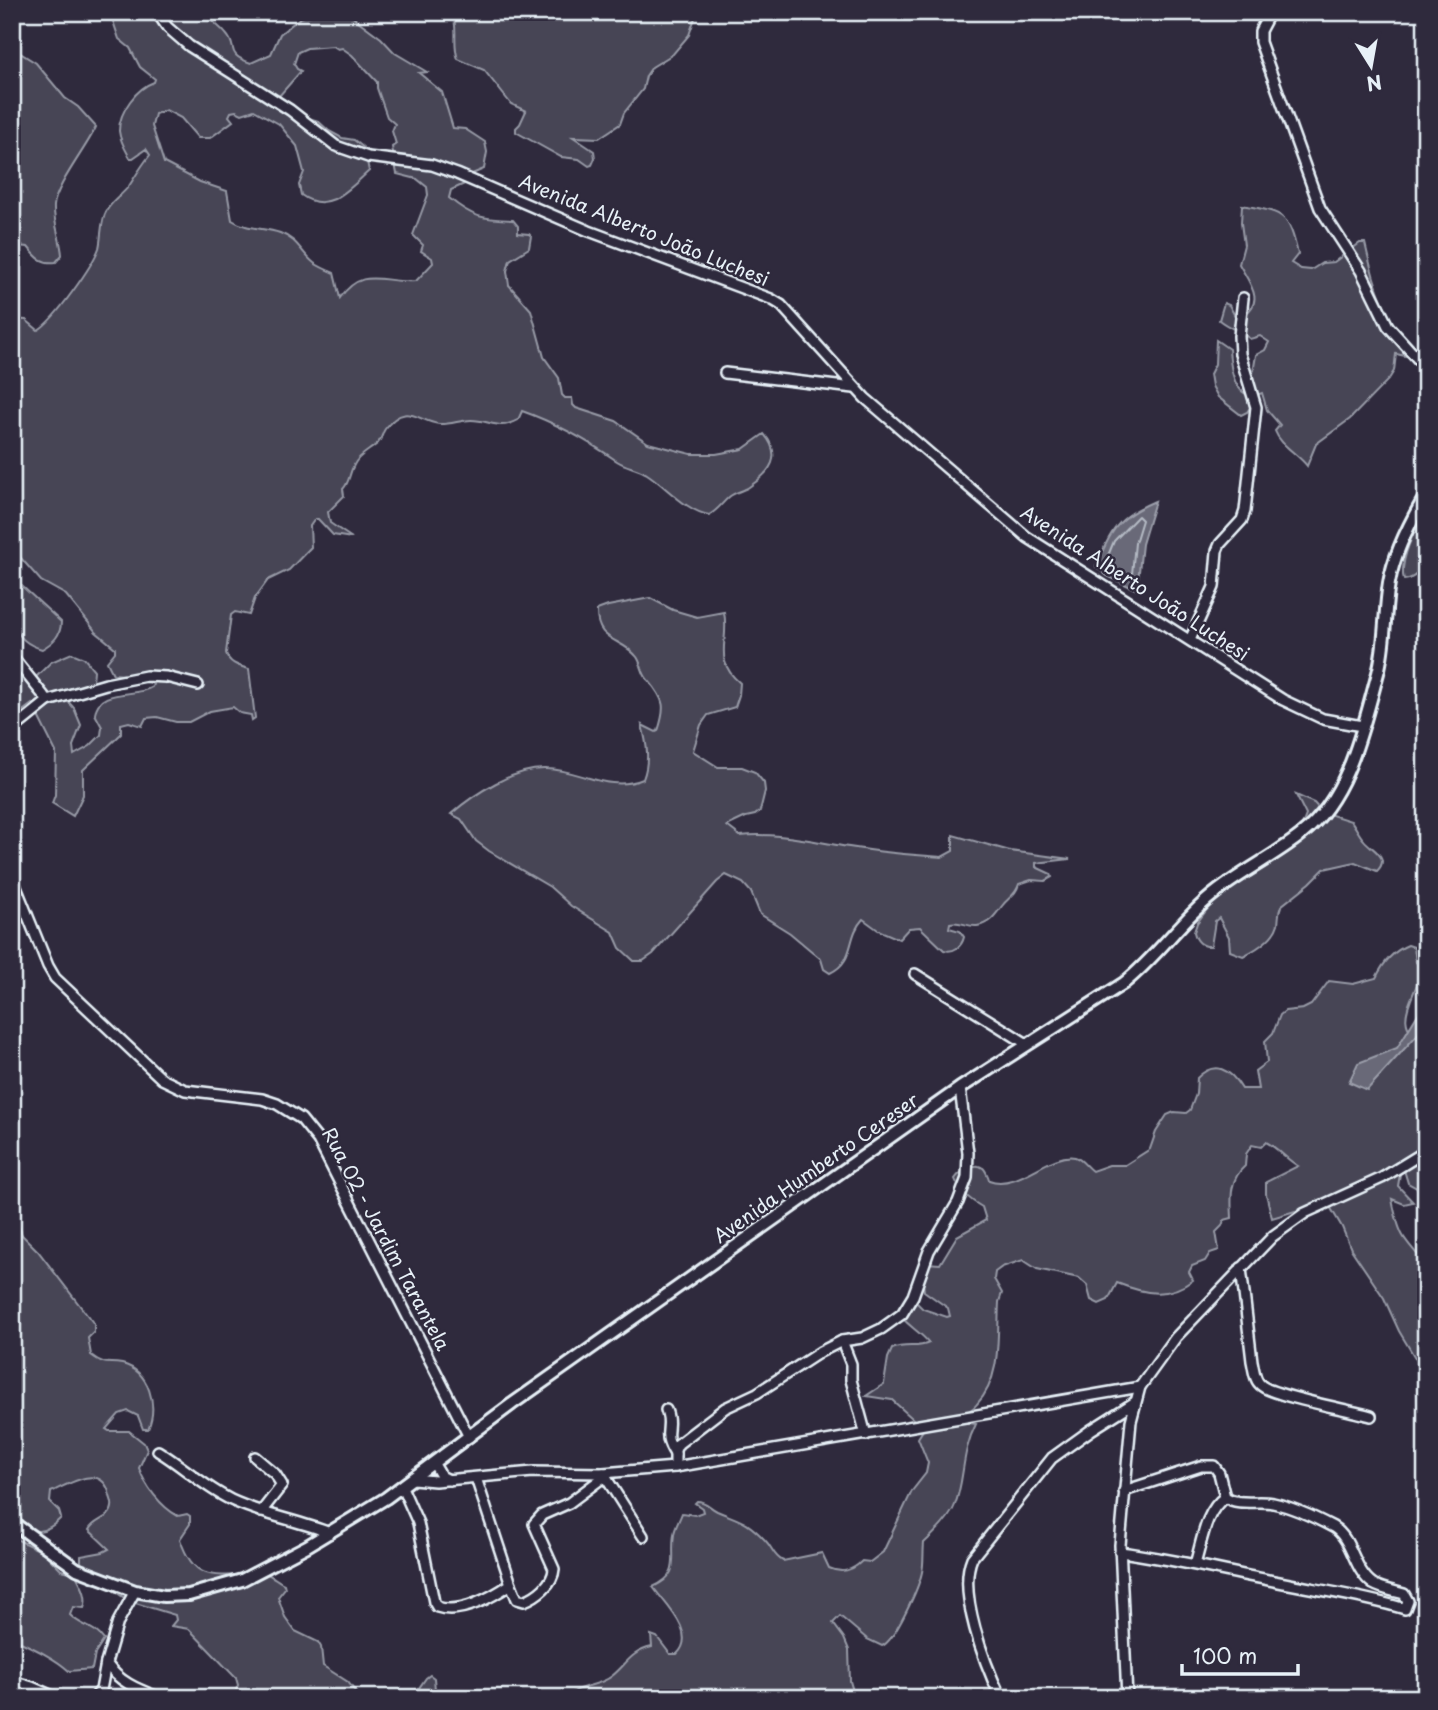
<svg xmlns="http://www.w3.org/2000/svg" width="1438" height="1710" viewBox="0 0 1438 1710" font-family="'Playpen Sans',sans-serif">
	<style>
		.green { fill: #464455; stroke: #979aa6; stroke-width: 2; fill-rule: evenodd }
		.water { fill: #696978; stroke: #9c9fab; stroke-width: 2 }
		.lines { fill: none; stroke-linecap: round; stroke-linejoin: round }
		.shore { stroke: #b5bbc5; stroke-width: 2 }
		.minor-casing { stroke: #e8f1f8; stroke-width: 14 }
		.major-casing { stroke: #e8f1f8; stroke-width: 16 }
		.minor { stroke: #2f2a3d; stroke-width: 9 }
		.major { stroke: #2f2a3d; stroke-width: 10 }
		.labels { text-anchor: middle; stroke-width: 5; stroke-linejoin: round; paint-order: stroke }
		.street-label { font-size: 19px; fill: #e8f1f8; stroke: #2f2a3d }
	</style>
	<rect width="100%" height="100%" fill="#2f2a3d"/>
	<filter id="ink" filterUnits="userSpaceOnUse"><feTurbulence type="fractalNoise" baseFrequency=".0143" numOctaves="2"/><feDisplacementMap in="SourceGraphic" scale="14" xChannelSelector="R" yChannelSelector="G"/><feConvolveMatrix kernelMatrix="1 2 1 2 8 2 1 2 1" color-interpolation-filters="sRGB"/></filter>
	<g filter="url(#ink)">
		<g class="green">
			<path d="M110,12h97c4,11 12,13 19,22 13,14 -2,20 25,29l20,-9 9,-20 20,-16 23,-6h23l35,26 14,15 32,19 -8,1 23,19 11,36 12,1 20,13 2,10 -3,17 -12,5 -1,7 -20,9 -2,8c24,20 34,21 64,22l5,6v7l11,1 2,2 -2,12 -19,12 -3,11 2,14 22,25 13,47 15,21 3,17 3,3h7l1,7 3,3 40,13 32,22 43,11h25l27,-5 21,-15c19,22 7,38 -15,53 -6,4 -14,5 -20,10 -7,6 -11,13 -20,18 -23,-4 -42,-28 -62,-41 -9,-6 -21,-7 -30,-13 -29,-20 -61,-38 -95,-50l-4,9c-21,11 -27,0 -47,0 -10,0 -22,5 -32,4 -22,-3 -33,-23 -54,5 -3,4 -3,10 -7,14 -7,7 -20,12 -24,22 -5,8 -4,17 -11,24l1,7 -16,16 2,11 22,15 -19,-3 -15,-16h-3l-5,7 1,21 -22,23 -21,10 -13,18 -6,17 -14,-3 -4,3 -5,38c3,11 13,13 23,16l6,49 -3,2 -1,-5 -11,-2 -7,-6 -23,4 -21,11h-13l-19,-5 -11,1 -4,8 -13,-4 -8,2v10l-38,36v25l-10,21 -21,-13 3,-8 1,-43 -24,-48 -12,9 -8,-3v-50l21,20 18,-18 21,-9 12,5 10,12 -1,13 -29,14 10,11 7,17 -8,21 1,9 16,-9 11,-11 1,-8 -7,-13c3,-27 41,-16 57,-27l1,-3 -17,-8 -23,-2 -6,-12 8,-10v-4l-19,-16 -30,-37 -25,-14 -29,-33v-229l14,1 12,10c16,-9 55,-65 61,-82 3,-12 1,-27 8,-38 5,-9 15,-15 22,-24 7,-11 13,-21 21,-31l-4,-6 -13,9h-3c-5,-9 -10,-17 -11,-27 0,-20 18,-43 35,-49l1,-3 -15,-12 -10,-19 -11,-9zM333,46l5,3 4,-1 10,7 25,27v6l10,29 8,7 -3,7 4,13 -4,3 5,27 20,5 10,8 1,8 -15,40 10,10 -2,6 11,7 1,5 -17,18c-33,3 -53,-16 -76,17l-6,-25c-7,-3 -14,-6 -20,-10 -14,-11 -15,-23 -34,-30 -16,-6 -33,-3 -48,-13l-5,-29 -27,-9 -36,-19 -12,-37 3,-12 11,-4 15,8 17,20h12l23,-17 -4,-5 2,-4 5,-1 6,3 12,-4 25,14 18,22 7,26 -5,13 2,10c27,20 48,-6 68,-24l-5,-23 -10,-8 -12,-2 -13,-7 -11,-10 -37,-12 -2,-13 22,-25 -4,-2 -3,-5 4,-12 9,-4z"/>
			<path d="M452,12h245l-8,23 -16,19 -21,13 -6,9 -3,13 -19,24 -4,11 -21,14 -26,-1 21,14 1,7 -3,7 -3,1 -10,-7 -18,-2 -45,-25v-4l4,-4 6,-13 -15,-7 -27,-34 -26,-11c-6,-16 1,-31 -6,-47z"/>
			<path d="M14,51l6,2 16,10 29,35 13,9 18,20c-9,20 -41,60 -42,79 -1,17 7,33 8,49l-6,7c-14,2 -19,-4 -28,-15l-10,-1 -6,7v-200z"/>
			<path d="M1242,205c41,8 46,6 56,49l-7,9 10,6 10,1 11,-7 12,-1 26,-19h5c10,45 20,75 50,112l-5,2 -14,-3 -2,17 -5,8 -39,40 -34,25 -9,22c-9,-12 -27,-21 -32,-35l5,-6 -13,-15 -5,-17 -3,1 -12,18 -6,3 -23,-18 -6,-11 -2,-12 5,-10 1,-24 13,9c1,14 3,38 17,45l4,-3 6,-36 9,-5 4,-8 -9,-6 -10,3c-10,-9 -20,-10 -31,-19l5,-17 5,2 6,11 5,1c27,-14 10,-33 -1,-53l5,-19 -3,-22z"/>
			<path d="M1426,505c0,23 8,71 -22,75 -6,-20 14,-55 22,-75z"/>
			<path d="M12,577l49,45c0,13 -7,20 -19,27 -37,-10 -30,-42 -30,-72z"/>
			<path d="M650,598l23,12 24,7 27,-5c6,30 -12,47 16,71l-1,12 -4,12 -27,8 -7,10 -8,26 25,16h24l13,5 9,11 1,8 -5,20 -5,4 -9,2 -19,9 13,10c37,-4 72,5 109,11 30,5 62,8 93,10l11,-6v-16l57,16 60,8 -34,4v4l15,7 1,3 -7,4 -14,-1 -12,4c-3,11 -10,13 -17,22 -7,9 -12,18 -25,20 -10,1 -18,-6 -27,-3l-1,5 11,3 4,6c-2,9 -10,16 -20,13l-24,-23 -11,1 -10,11 -21,-9 -15,-11c-17,18 -7,42 -33,54l-6,-4 -3,-10 -31,-26 -30,-19 -9,-22 -8,-9 -17,-8 -9,7 -64,72 -10,7h-9l-14,-13 -7,-16 -42,-26 -21,-19 -61,-36 -13,-10 -15,-22 -10,-5c23,-20 64,-47 96,-45 34,1 62,24 96,10 7,-18 4,-35 -1,-54l14,7 2,-1c8,-24 7,-31 -9,-50 -7,-6 -7,-17 -12,-24 -16,-20 -41,-14 -40,-47l11,-4z"/>
			<path d="M1296,795l18,8 8,9 29,9c5,6 8,14 13,19 8,10 27,17 13,31l-22,-9 -31,7 -14,14 -29,23c-3,7 -2,12 -3,18 -4,15 -23,26 -35,32l-13,-5 -1,-14 -10,-19 -4,3 -4,25c-9,1 -15,-5 -17,-14l3,-9 17,-23 27,-28 57,-36 8,-21z"/>
			<path d="M1408,945l6,2 2,15 6,7c-5,26 -35,58 4,73v151l-18,-10 -4,-13 -4,4 -2,12 15,16 -9,2 -12,-5c7,36 10,39 34,65v112l-27,-45 -15,-33 -33,-49 -9,-22 -13,-22h-14l-43,13 -6,-24v-12l32,-16c-12,-7 -19,-17 -32,-24l-5,5 -9,-2 -6,9 -1,12c-16,14 -14,32 -13,52l-8,2 -2,6 -6,6 3,18 -9,3 -5,8 -13,5 -3,6 4,8c-25,19 -48,14 -76,3l-9,17 -9,4 -8,-4 -4,-15 -8,-7 -42,-9 -14,-9 -21,7 -7,5 -1,7 8,14 -3,9c-2,35 3,75 -22,102 -6,8 -16,9 -22,17l21,3c-15,29 -11,55 -21,81 -5,14 -20,28 -31,38 -1,10 0,20 -2,29 -3,15 -27,69 -40,74l-15,-7 -27,-23 -7,7 11,15 5,12 1,31 5,17h-288c9,-13 32,-11 45,-22 15,-12 18,-24 40,-29l-1,-12 6,2 13,17h7c21,-20 -12,-50 -24,-67 29,-13 17,-28 21,-53 1,-7 6,-15 8,-21l13,2 8,-3 -1,-4 -7,-5 2,-2c9,0 12,6 20,10 23,10 29,9 48,29 8,8 8,16 18,21l39,-8 7,15c13,6 23,3 33,-7l8,1 13,-10 29,-61 14,-18 2,-10 -10,-25 5,-8 -1,-3 -30,-27 -26,-4 18,-12 4,-26 4,-9c13,-6 26,0 37,-6 -8,-11 -27,-21 -32,-32l3,-5 15,-5 8,8 24,8 3,-1 -2,-8 -24,-17 -2,-17 4,-11 14,1 17,-28 29,-16 -4,-13c-12,-7 -22,-15 -27,-28 5,-7 20,-18 28,-11 2,1 6,10 6,12 29,11 60,-28 86,-23 7,2 11,10 17,14l17,-6h16l25,-16 6,-17 11,-17 7,-3 12,1 4,-3 6,-16 1,-16c18,-18 33,-9 45,11h16l-3,-18 12,-9 -2,-21 8,-8 7,-18 5,-4 18,-2 8,-4 18,-24 24,3 23,-6c7,-15 17,-27 32,-33z"/>
			<path d="M12,1206l10,29 16,16 56,73v8l-6,6 3,17c16,12 16,6 31,9 28,7 36,42 26,65h-5l-5,-13 -10,-5 -9,3 -13,15 3,2h20l15,12 3,7 -8,18c6,18 22,39 39,48l9,-2 3,2v8l-10,15c13,40 30,38 68,35 5,0 12,-2 17,-1 6,2 13,8 19,11l1,4 -7,9 7,20 10,14 23,11 3,5 2,19 25,16 12,16h-127l5,-13 -2,-7 -47,-49 -18,-3 5,-6 -1,-5 -46,-14 -22,-15 -15,-3 -6,-7 -5,-14v-6l22,-4 6,-3 -20,-19c5,-11 22,-11 23,-23 1,-4 -1,-7 -2,-11 -7,-34 -40,-13 -59,-4l-1,10 9,9 2,7c-16,17 -28,16 -49,5z"/>
			<path d="M12,1537l31,15 18,18 14,3c5,10 14,23 9,35l-11,-1 -3,8c13,13 22,9 34,25l-9,14 -3,15 -23,2c-15,-14 -38,-24 -57,-33z"/>
			<path d="M430,1675l4,3 1,12 3,3 17,-1 16,6h-59l14,-20z"/>
		</g>
		<g class="water">
			<path d="M1155,501l-13,43 -5,46 -30,-14 -11,-9c15,-37 21,-50 59,-66z"/>
			<path d="M1426,1001v24l-59,65 -18,-8 9,-19 39,-15z"/>
		</g>
		<g class="lines">
			<path class="shore" d="M1138,516l4,4 -7,23 -3,31 -4,3 -17,-7 -6,-7 9,-22z"/>
			<defs>
				<g id="minor">
					<path d="M157,12l10,15 22,19 101,64 46,36 32,11 64,8 25,9 132,57 182,68 10,6 84,93 162,139 256,163 40,19 39,7"/>
					<path d="M1270,12l-10,19v11l60,166 41,63 27,55 38,42"/>
					<path d="M725,373l129,15"/>
					<path d="M1190,640l24,-53 3,-36 3,-7 22,-24 3,-9 11,-104 -16,-53 -1,-18 4,-38"/>
					<path d="M12,656l36,45"/>
					<path d="M12,730l36,-29 58,-17 40,-8 20,1 32,8"/>
					<path d="M12,877l36,89 7,12 107,101 23,11 77,9 15,5 24,15 17,21 151,297"/>
					<path d="M915,974l112,70"/>
					<path d="M1241,1268l11,93c2,8 2,20 10,25 12,10 88,24 109,30"/>
					<path d="M842,1341l9,23v16l15,55"/>
					<path d="M666,1410c8,19 -6,21 9,44"/>
					<path d="M158,1451c25,15 46,36 73,49 32,15 66,20 99,33"/>
					<path d="M255,1457l20,17 7,11 -21,27"/>
					<path d="M434,1464l7,12 8,4"/>
					<path d="M675,1467v-17l3,-6 47,-36 32,-15 63,-41 22,-11 20,-3 19,-9 21,-15 11,-18 16,-45 29,-49 9,-24 1,-25 -8,-65"/>
					<path d="M603,1473l40,63"/>
					<path d="M413,1479l22,2 98,-9 70,1 72,-6 465,-80"/>
					<path d="M402,1487l16,36 16,79 3,5c23,8 55,-10 74,-23l-35,-106"/>
					<path d="M1120,1552c54,7 106,20 159,30 43,9 85,14 126,27l3,-8 -4,-7c-10,-3 -22,-5 -31,-10 -20,-14 -20,-45 -40,-57 -17,-9 -41,-20 -60,-24 -16,-3 -34,3 -48,-6l-6,-24 -5,-7h-13l-77,25"/>
					<path d="M1195,1564c7,-22 10,-53 30,-67"/>
					<path d="M511,1584l6,15 7,2c13,-5 29,-17 30,-32l-20,-45 8,-9 27,-12 36,-27"/>
					<path d="M135,1591l-17,31 -12,41c14,20 31,26 54,35"/>
					<path d="M12,1681l20,6 25,11"/>
					<path d="M94,1698l7,-8 5,-27"/>
					<path d="M1001,1698c-16,-34 -44,-105 -29,-140l80,-100 39,-28 44,-28"/>
					<path d="M1127,1698l-7,-153 11,-124 9,-34 36,-50 97,-101 32,-23 77,-35 44,-27"/>
				</g>
				<path id="major" d="M12,1522l65,47 58,22 29,5 25,-1 53,-15 65,-34 79,-48 126,-94 448,-316 164,-105c35,-28 59,-66 95,-93 26,-20 57,-35 83,-56 47,-37 61,-107 76,-161 8,-30 6,-60 11,-90 5,-30 21,-61 37,-88"/>
			</defs>
			<use href="#minor" class="minor-casing"/>
			<use href="#major" class="major-casing"/>
			<use href="#minor" class="minor"/>
			<use href="#major" class="major"/>
		</g>
	</g>
	<g class="labels">
		<g class="street-label">
			<text transform="translate(644 230) rotate(22)" y="7">Avenida Alberto João Luchesi</text>
			<text transform="translate(1135 583) rotate(33)" y="7">Avenida Alberto João Luchesi</text>
			<text transform="translate(816 1168) rotate(-35)" y="7">Avenida Humberto Cereser</text>
			<text transform="translate(386 1239) rotate(62)" y="7">Rua 02 - Jardim Tarantela</text>
		</g>
	</g>
	<rect width="1438" height="1710" fill="none" stroke="#2f2a3d" stroke-width="42"/>
	<rect x="21" y="21" width="1396" height="1668" fill="none" stroke="#e8f1f8" stroke-width="2.5" filter="url(#ink)"/>
	<g transform="translate(1371 66) rotate(169)" stroke="#2f2a3d" stroke-width="5" paint-order="stroke">
	<path d="M0-5L12 26L0 18L-12 26Z" fill="#e8f1f8"/>
	<text y="-10" font-size="19" font-weight="bold" text-anchor="middle" fill="#e8f1f8">N</text>
	</g>
	<path d="M1182 1664v10h116v-10" fill="none" stroke="#e8f1f8" stroke-width="3.5"/>
	<text x="1193" y="1664" font-size="21" fill="#e8f1f8" stroke="#2f2a3d" stroke-width="5" paint-order="stroke">100 m</text>
</svg>
